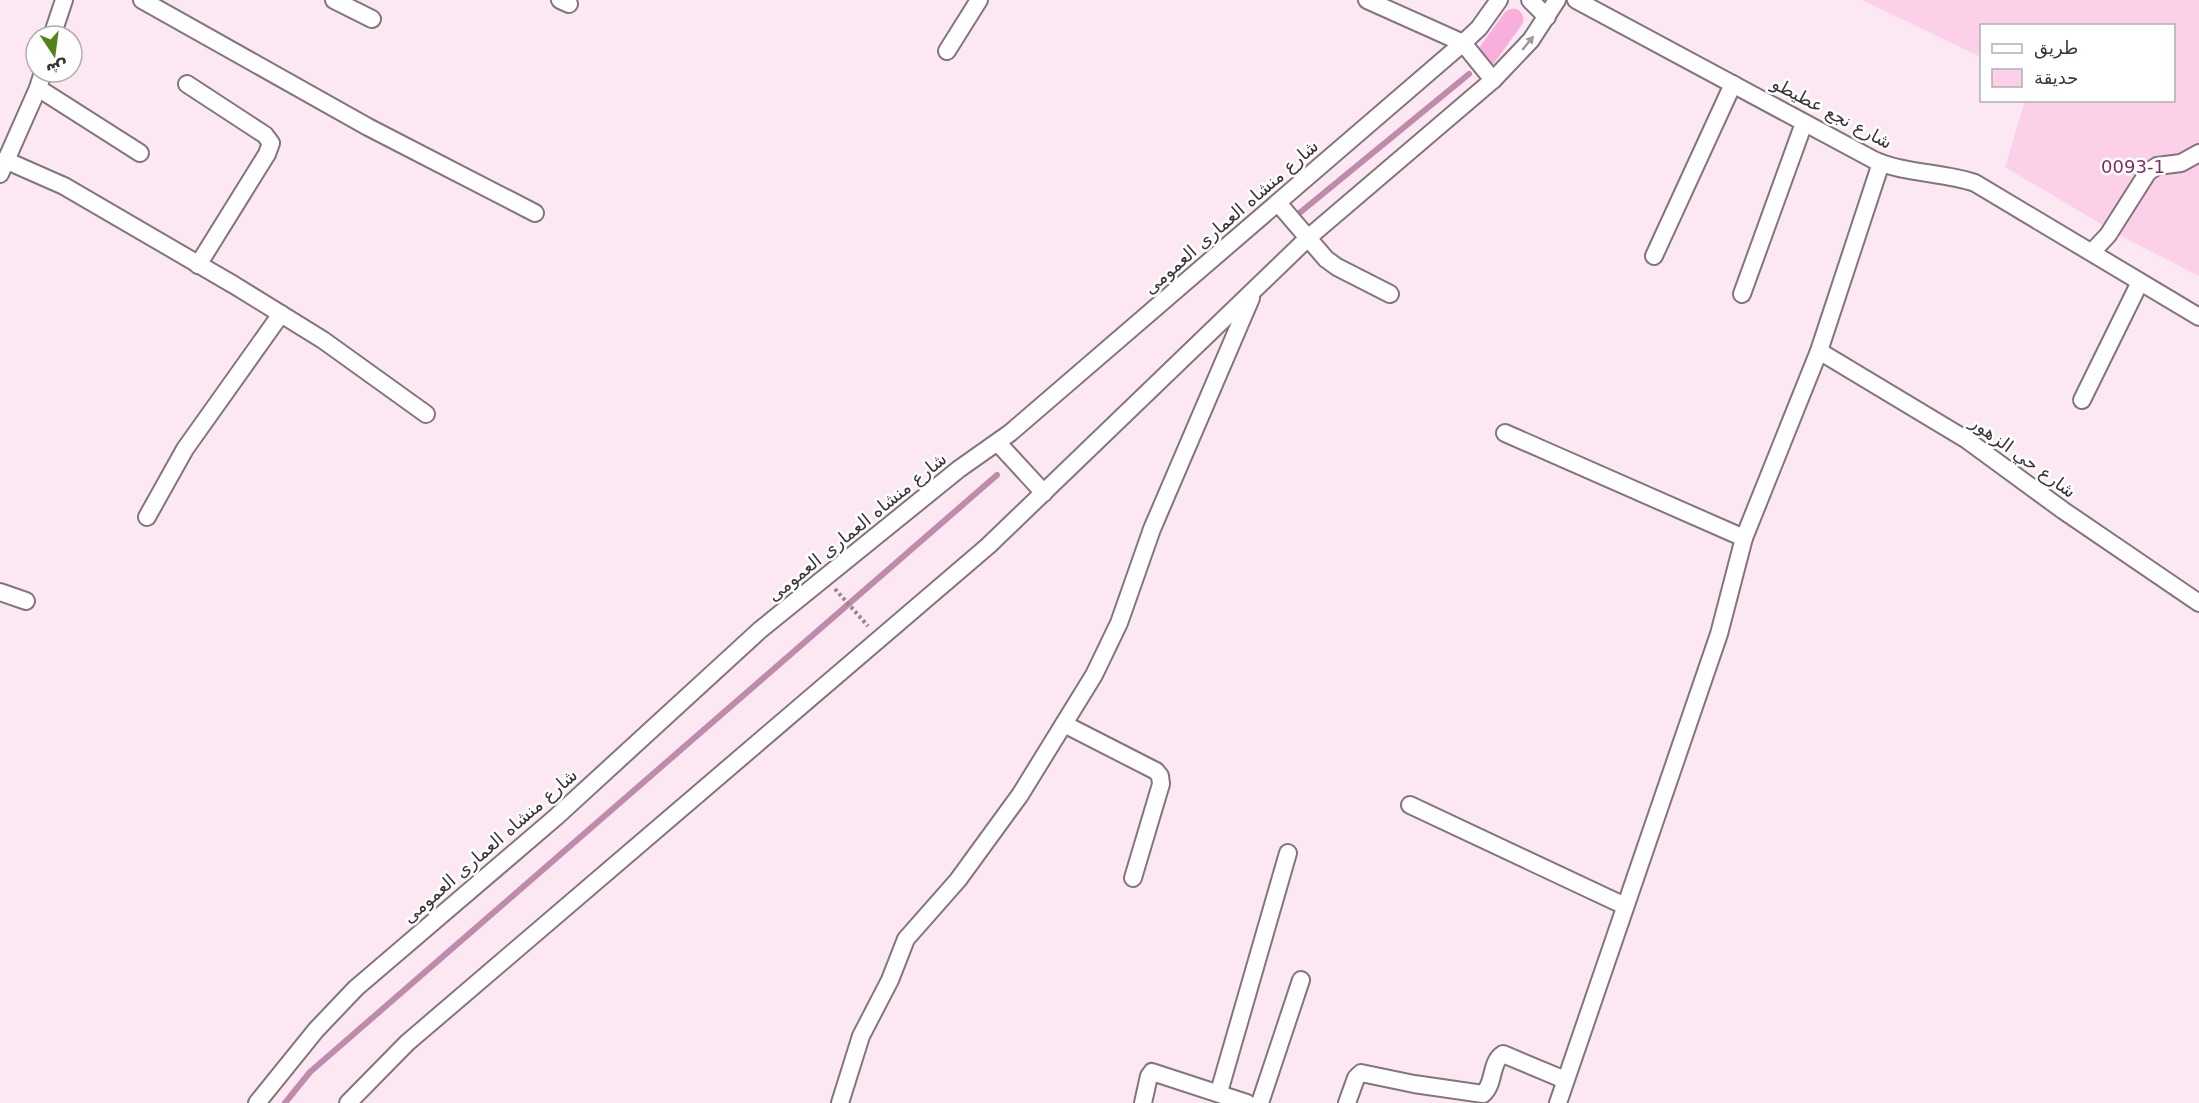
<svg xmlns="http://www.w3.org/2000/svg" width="2199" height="1103" viewBox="0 0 2199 1103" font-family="'DejaVu Sans',Vazirmatn,sans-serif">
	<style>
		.park { fill: #fdd0e9 }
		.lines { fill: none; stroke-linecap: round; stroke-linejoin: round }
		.stream { stroke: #c08aaa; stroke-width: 6 }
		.canal { stroke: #f9afdb; stroke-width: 21 }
		.minor-casing { stroke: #84747d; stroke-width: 20 }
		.path { stroke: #94878e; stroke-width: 4; stroke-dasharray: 3 3; stroke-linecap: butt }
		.minor { stroke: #fff; stroke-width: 16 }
		.oneway { fill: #9d9a9c }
		.labels { text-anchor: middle; stroke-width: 5; stroke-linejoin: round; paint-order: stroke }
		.street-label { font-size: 18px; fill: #3b3438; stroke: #fff }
		.park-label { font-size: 18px; fill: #7f2c63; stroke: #fff }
	</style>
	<rect width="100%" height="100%" fill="#fbe8f3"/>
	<path class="park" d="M1862,0h337v276l-78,-40 -116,-69 20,-66 149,-1v-74h-192l-1,31z"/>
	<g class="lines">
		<g class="stream">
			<path d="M1297,215l172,-141"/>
			<path d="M285,1103l25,-31 687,-597"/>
		</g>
		<path class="canal" d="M1484,59l29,-40"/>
		<defs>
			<g id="minor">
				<path d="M142,0l226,127 167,86"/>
				<path d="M334,0l38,19"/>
				<path d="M560,0l9,4"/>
				<path d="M1367,0l96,43 30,37"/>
				<path d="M1530,0l17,17"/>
				<path d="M1576,0l298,160c31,14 69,12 101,23l224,134"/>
				<path d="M52,36l12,-36"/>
				<path d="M947,51l32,-51"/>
				<path d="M187,84l78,51 6,8 -4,11 -69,111"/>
				<path d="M38,88l102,65"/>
				<path d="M5,160l59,26 170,99 89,55 103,74"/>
				<path d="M0,174l38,-86 5,-16"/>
				<path d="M1278,203l48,56 11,8 53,27"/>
				<path d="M2092,252l16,-17 40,-63 9,-6 24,-3 18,-10"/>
				<path d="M1654,256l79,-172"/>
				<path d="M1742,294l62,-171"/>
				<path d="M1819,351l148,89 97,71 135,92"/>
				<path d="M2082,400l58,-118"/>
				<path d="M1505,433l239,105"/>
				<path d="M998,443l46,50"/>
				<path d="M147,517l38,-68 96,-135"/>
				<path d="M0,592l26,9"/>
				<path d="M1064,724l92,47 4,5 1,8 -28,94"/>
				<path d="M1410,805l215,101"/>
				<path d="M1219,1092l69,-239"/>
				<path d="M257,1103l59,-73 40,-42 200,-171 204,-187 199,-161 51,-36 453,-390 16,-15 20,-28"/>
				<path d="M348,1103l59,-60 581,-497 321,-309 184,-157 38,-40 26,-40"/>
				<path d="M840,1103l21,-67 29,-56 16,-41 52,-59 62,-85 74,-120 25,-52 33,-94 99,-231"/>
				<path d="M1143,1103l6,-27 3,-4 95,31"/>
				<path d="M1260,1103l41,-123"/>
				<path d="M1347,1103l9,-25 5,-5 53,11 69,10c12,-10 7,-32 20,-40l62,26"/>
				<path d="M1558,1103l161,-469 25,-96 75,-187 62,-188"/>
			</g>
		</defs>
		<use href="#minor" class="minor-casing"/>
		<path class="path" d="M835,589l33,37"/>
		<use href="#minor" class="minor"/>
	</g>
	<defs><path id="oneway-solid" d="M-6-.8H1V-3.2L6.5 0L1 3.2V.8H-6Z" transform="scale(1.5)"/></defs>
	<use class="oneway" href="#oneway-solid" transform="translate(1528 43) rotate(-51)"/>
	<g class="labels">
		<g class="street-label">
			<text transform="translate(1832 113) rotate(28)" y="6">شارع نجع عطيطو</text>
			<text transform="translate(1231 217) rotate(-41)" y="6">شارع منشاه العمارى العمومى</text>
			<text transform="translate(2023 457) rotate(36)" y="6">شارع حي الزهور</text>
			<text transform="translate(857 527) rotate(-39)" y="6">شارع منشاه العمارى العمومى</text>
			<text transform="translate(490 846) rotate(-41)" y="6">شارع منشاه العمارى العمومى</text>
		</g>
		<g class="park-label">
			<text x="2133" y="173">0093-1</text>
		</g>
	</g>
	<rect x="1980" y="24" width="195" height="78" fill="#ffffff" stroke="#b1aeaf" stroke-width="1.5"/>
	<rect x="1992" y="44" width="30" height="9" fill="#ffffff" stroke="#b1aeaf" stroke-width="1.5"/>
	<text x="2034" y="54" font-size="18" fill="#3b3438">طريق</text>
	<rect x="1992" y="69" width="30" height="18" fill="#fdd0e9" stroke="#b1aeaf" stroke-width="1.5"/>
	<text x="2034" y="84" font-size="18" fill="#3b3438">حديقة</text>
	<g transform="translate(54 54) rotate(167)"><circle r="28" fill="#ffffff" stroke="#b1aeaf" stroke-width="1.5"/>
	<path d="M0-4.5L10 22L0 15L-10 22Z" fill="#4f841b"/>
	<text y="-9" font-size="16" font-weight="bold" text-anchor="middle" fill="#3b3438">ش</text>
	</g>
</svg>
